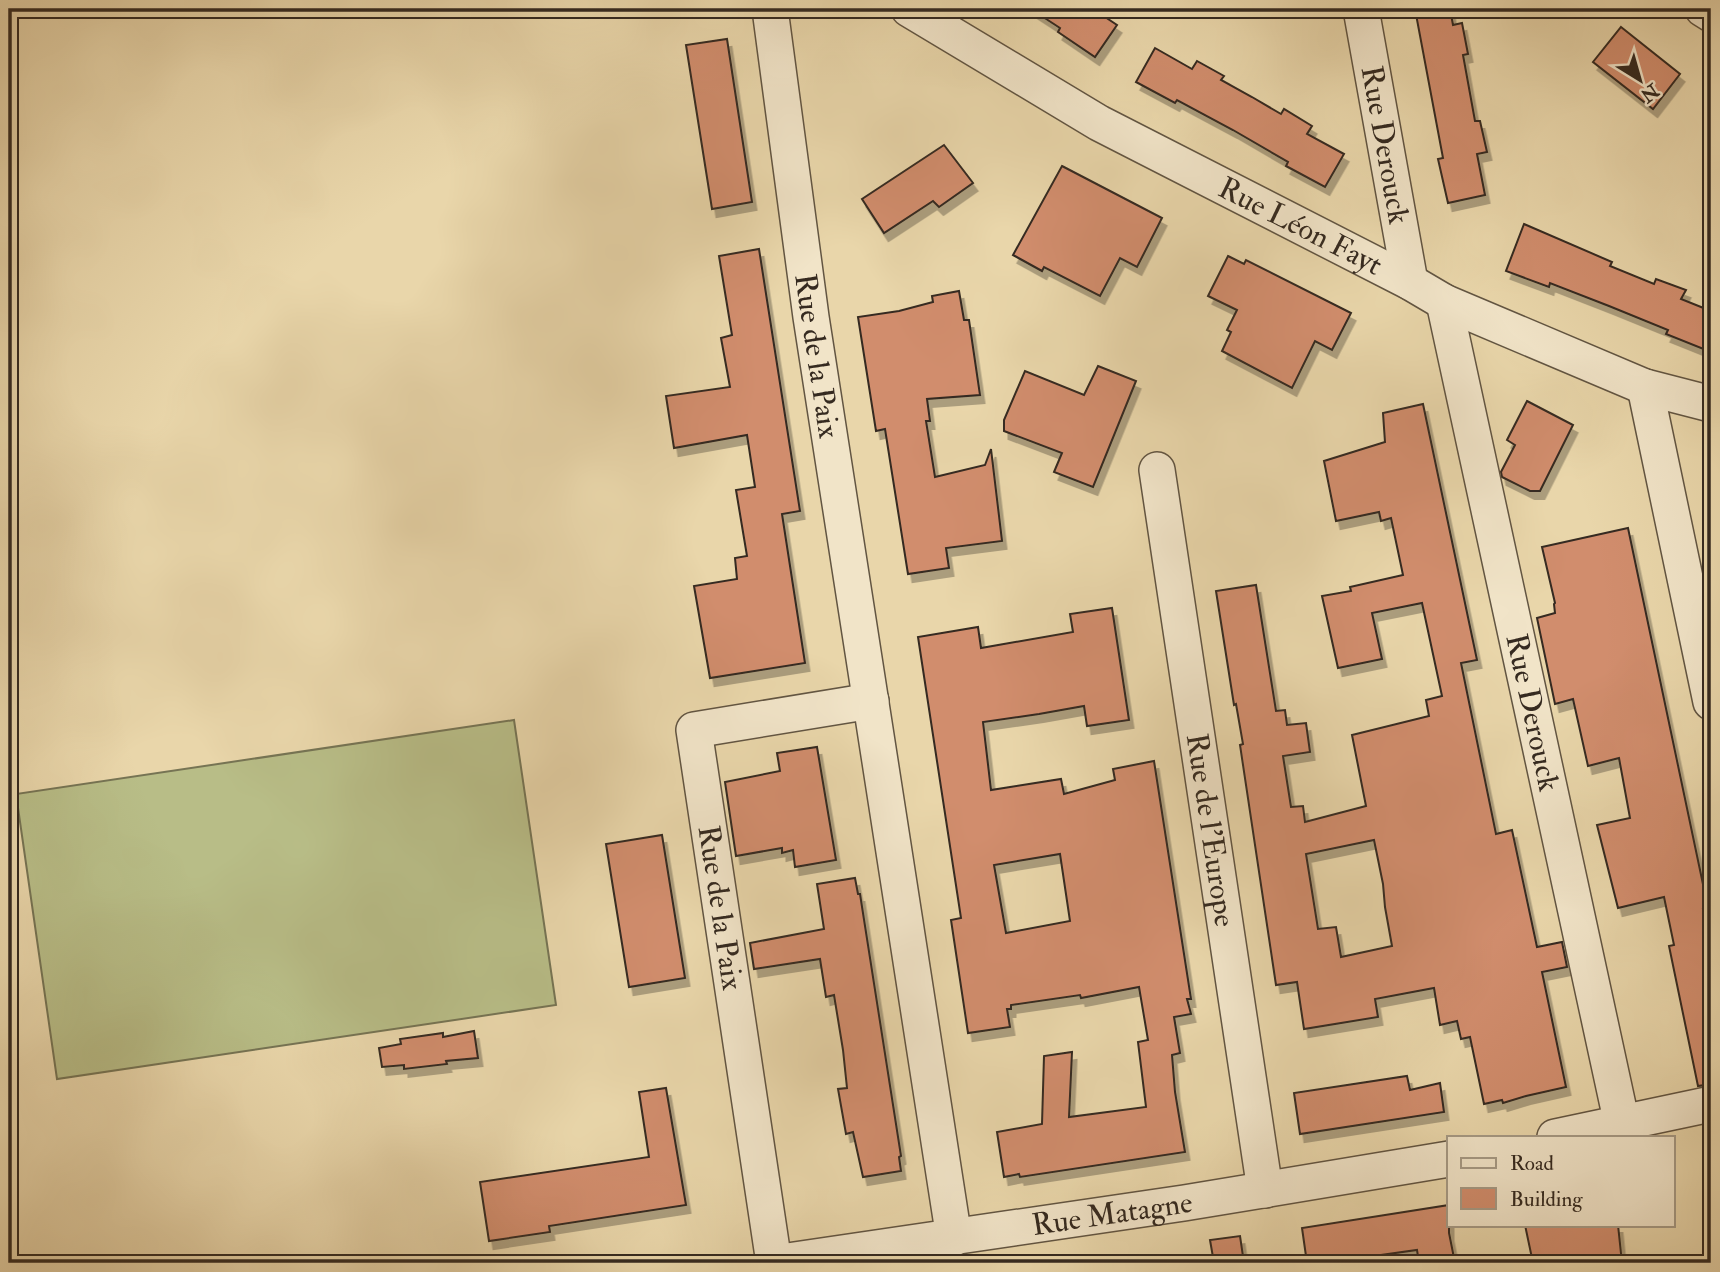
<svg xmlns="http://www.w3.org/2000/svg" width="1720" height="1272" viewBox="0 0 1720 1272" font-family="'IM FELL Double Pica',serif">
	<style>
		.garden { fill: #b8bd87; stroke: #767454; stroke-width: 2 }
		.building { fill: #d18d6d; stroke: #352a20; stroke-width: 2; fill-rule: evenodd; filter: url(#shadow) }
		.lines { fill: none; stroke-linecap: round; stroke-linejoin: round }
		.street-casing { stroke: #625542; stroke-width: 38 }
		.street { stroke: #f1e4c8; stroke-width: 35 }
		.labels { text-anchor: middle; stroke-width: 5; stroke-linejoin: round; paint-order: stroke }
		.street-label { font-size: 30px; fill: #352a20; stroke: #f1e4c8 }
	</style>
	<defs>
		<filter id="shadow"><feDropShadow dx="4.5" dy="8" stdDeviation="0" flood-color="#0004"/></filter>
	</defs>
	<rect width="100%" height="100%" fill="#e9d6aa"/>
	<filter id="stains"><feTurbulence type="fractalNoise" baseFrequency=".00286" numOctaves="4"/><feColorMatrix values="0 0 0 0 .2 0 0 0 0 .09 0 0 0 0 .02 0 0 0 .5 -.17"/></filter>
	<radialGradient id="worn" r=".72"><stop offset=".6" stop-color="#630" stop-opacity="0"/><stop offset="1" stop-color="#630" stop-opacity=".3"/></radialGradient>
	<path class="garden" d="M514,720l42,285 -499,74 -41,-285z"/>
	<g class="building">
		<path d="M1031,9h62l24,16 -22,32 -37,-25 2,-4z"/>
		<path d="M1415,9h35l3,16 9,-2 6,31 -5,1 12,66h5l7,31 -10,2 8,41 -37,8 -10,-44 5,-1z"/>
		<path d="M1621,27l59,47 -27,35 -60,-47z"/>
		<path d="M727,39l25,163 -40,7 -26,-164z"/>
		<path d="M1155,48l37,21 5,-8 27,15 -3,4 31,17 29,17 3,-5 28,17 -5,8 37,20 -19,33 -39,-21 2,-4 -55,-32 -56,-30 -2,3 -39,-21z"/>
		<path d="M944,145l29,38 -34,24 -6,-6 -49,32 -22,-34z"/>
		<path d="M1062,166l100,52 -25,49 -17,-9 -20,38 -56,-29 -2,4 -29,-16z"/>
		<path d="M1524,224l88,38 -2,4 44,18 2,-5 30,11 -5,9 30,12v41l-45,-18 2,-4 -59,-24 -59,-23 -1,4 -43,-16z"/>
		<path d="M759,249l41,262 -18,3 23,149 -95,15 -16,-92 43,-7 -2,-21 12,-2 -11,-66 19,-3 -8,-52 -73,13 -8,-52 64,-9 -9,-49 11,-3 -13,-79z"/>
		<path d="M1228,256l16,8 2,-4 105,53 -19,37 -17,-9 -23,47 -70,-37 9,-19 -4,-2 10,-20 -29,-14z"/>
		<path d="M959,291l5,29h5l11,75 -53,4 3,22h-4l9,56 50,-12 6,-16 11,92 -56,7 3,20 -41,6 -23,-145 -9,2 -18,-114 41,-6 34,-9 -1,-6z"/>
		<path d="M1098,366l38,15 -43,106 -39,-15 8,-19 -58,-22v-11l21,-49 59,24z"/>
		<path d="M1527,401l46,24 -33,66h-10l-28,-14 -1,-5 14,-27 -8,-5z"/>
		<path d="M1423,404l54,256 -16,3 35,171 16,-4 25,117 25,-5 5,25 -25,5 24,115 -40,9 -23,7 -1,-3 -18,4 -14,-67 -9,2 -4,-18 -17,4 -6,-37 -59,11 3,18 -74,12 -7,-47 -21,3 -36,-240 3,-1 -7,-40 -2,1 -18,-114 40,-6 20,126 9,-1 2,15 19,-2 4,29 -27,4 8,51 12,-1 2,16 61,-16 -14,-71 77,-19 -3,-16 16,-4 -20,-93 -50,10 10,46 -44,9 -16,-72 29,-5 -1,-4 53,-12 -12,-57 -10,3 -2,-9 -43,9 -12,-60 61,-19 -2,-29zM1374,840l9,44 2,23 7,39 -51,11 -5,-30 -18,2 -12,-75z"/>
		<path d="M1628,528l80,380 -5,1 8,39v136l-13,2 -29,-140 5,-1 -10,-48 -46,11 -21,-83 33,-7 -11,-60 -31,8 -15,-67 -18,5 -18,-86 18,-5 -1,-9 1,-1 -13,-56z"/>
		<path d="M1112,608l17,112 -42,6 -3,-20 -45,8 -56,8 8,68 70,-11 3,15 51,-14 -2,-11 41,-8 37,238h-4l4,15 -17,3 6,36 -8,2 3,37 10,60 -165,25 -1,-3 -15,3 -7,-45 45,-8 2,-68 28,-4 -3,65 77,-10 -8,-65 10,-2 -9,-53 -58,11 -1,-3 -69,10v4h-4l3,18 -42,6 -17,-113 10,-2 -43,-281 60,-10 3,21 92,-16 -3,-18zM1060,854l10,67 -64,12 -12,-68z"/>
		<path d="M817,747l19,113 -41,7 -2,-17 -11,3v-5l-46,8 -11,-74 55,-11 -3,-18z"/>
		<path d="M662,835l23,143 -56,9 -23,-143z"/>
		<path d="M855,878l3,16h2l41,262 -2,1 2,14 -38,6 -10,-45 -7,2 -8,-45 9,-1 -4,-38 -9,-55 -8,2 -6,-38 -66,10 -4,-26 74,-14 -7,-45z"/>
		<path d="M474,1031l4,27 -32,3 1,3 -43,5v-4l-22,2 -3,-19 22,-4 -1,-5 43,-6v4z"/>
		<path d="M1407,1076l3,14 30,-7 4,29 -144,22 -6,-41z"/>
		<path d="M666,1088l20,117 -137,21 1,6 -61,9 -9,-59 169,-25 -10,-65z"/>
		<path d="M1449,1205v28l6,30h-36l-2,-13 -93,13h-17l-5,-35z"/>
		<path d="M1525,1225h93l4,38h-89z"/>
		<path d="M1240,1236l4,27h-30l-4,-23z"/>
	</g>
	<g class="lines">
		<defs>
			<g id="street">
				<path id="s1" d="M770,9l41,308 143,921"/>
				<path id="s2" d="M909,9l190,114 311,159 34,20 201,85 66,17"/>
				<path id="s3" d="M1361,9l49,273"/>
				<path d="M1703,9l8,5"/>
				<path id="s4" d="M1444,302l178,822"/>
				<path d="M1645,387l66,315"/>
				<path id="s5" d="M1157,470l108,720"/>
				<path id="s6" d="M871,701l-177,29 80,533 410,-60 265,-44"/>
				<path d="M1555,1137l156,-33"/>
			</g>
		</defs>
		<use href="#street" class="street-casing"/>
		<use href="#street" class="street"/>
	</g>
	<g class="labels">
		<g class="street-label">
			<text dy="10" stroke="none"><textPath href="#s3" startOffset="138">Rue Derouck</textPath></text>
			<text dy="10" stroke="none"><textPath href="#s2" startOffset="448">Rue Léon Fayt</textPath></text>
			<text dy="10" stroke="none"><textPath href="#s1" startOffset="350">Rue de la Paix</textPath></text>
			<text dy="10" stroke="none"><textPath href="#s4" startOffset="420">Rue Derouck</textPath></text>
			<text dy="10" stroke="none"><textPath href="#s5" startOffset="364">Rue de l'Europe</textPath></text>
			<text dy="10" stroke="none"><textPath href="#s6" startOffset="359">Rue de la Paix</textPath></text>
			<text dy="10" stroke="none"><textPath href="#s6" startOffset="1060">Rue Matagne</textPath></text>
		</g>
	</g>
	<rect width="1720" height="1272" fill="none" stroke="#e9d6aa" stroke-width="35"/>
	<rect x="10" y="10" width="1699" height="1251" fill="none" stroke="#352a20" stroke-width="3.5"/>
	<rect x="18" y="18" width="1685" height="1237" fill="none" stroke="#352a20" stroke-width="2"/>
	<rect x="1447" y="1136" width="228" height="91" fill="#f1e4c8" stroke="#a69a85" stroke-width="2"/>
	<rect x="1461" y="1158" width="35" height="10" fill="#f1e4c8" stroke="#a69a85" stroke-width="2"/>
	<text x="1510" y="1170" font-size="21" fill="#352a20">Road</text>
	<rect x="1461" y="1188" width="35" height="21" fill="#d18d6d" stroke="#a69a85" stroke-width="2"/>
	<text x="1510" y="1206" font-size="21" fill="#352a20">Building</text>
	<g transform="translate(1640 80) rotate(143)" stroke="#f1e4c8" stroke-width="5" paint-order="stroke">
	<path d="M0-5L12 26L0 18L-12 26Z" fill="#352a20"/>
	<text y="-10" font-size="19" font-weight="bold" text-anchor="middle" fill="#352a20">N</text>
	</g>
	<rect width="100%" height="100%" filter="url(#stains)"/>
	<rect width="100%" height="100%" fill="url(#worn)"/>
</svg>
